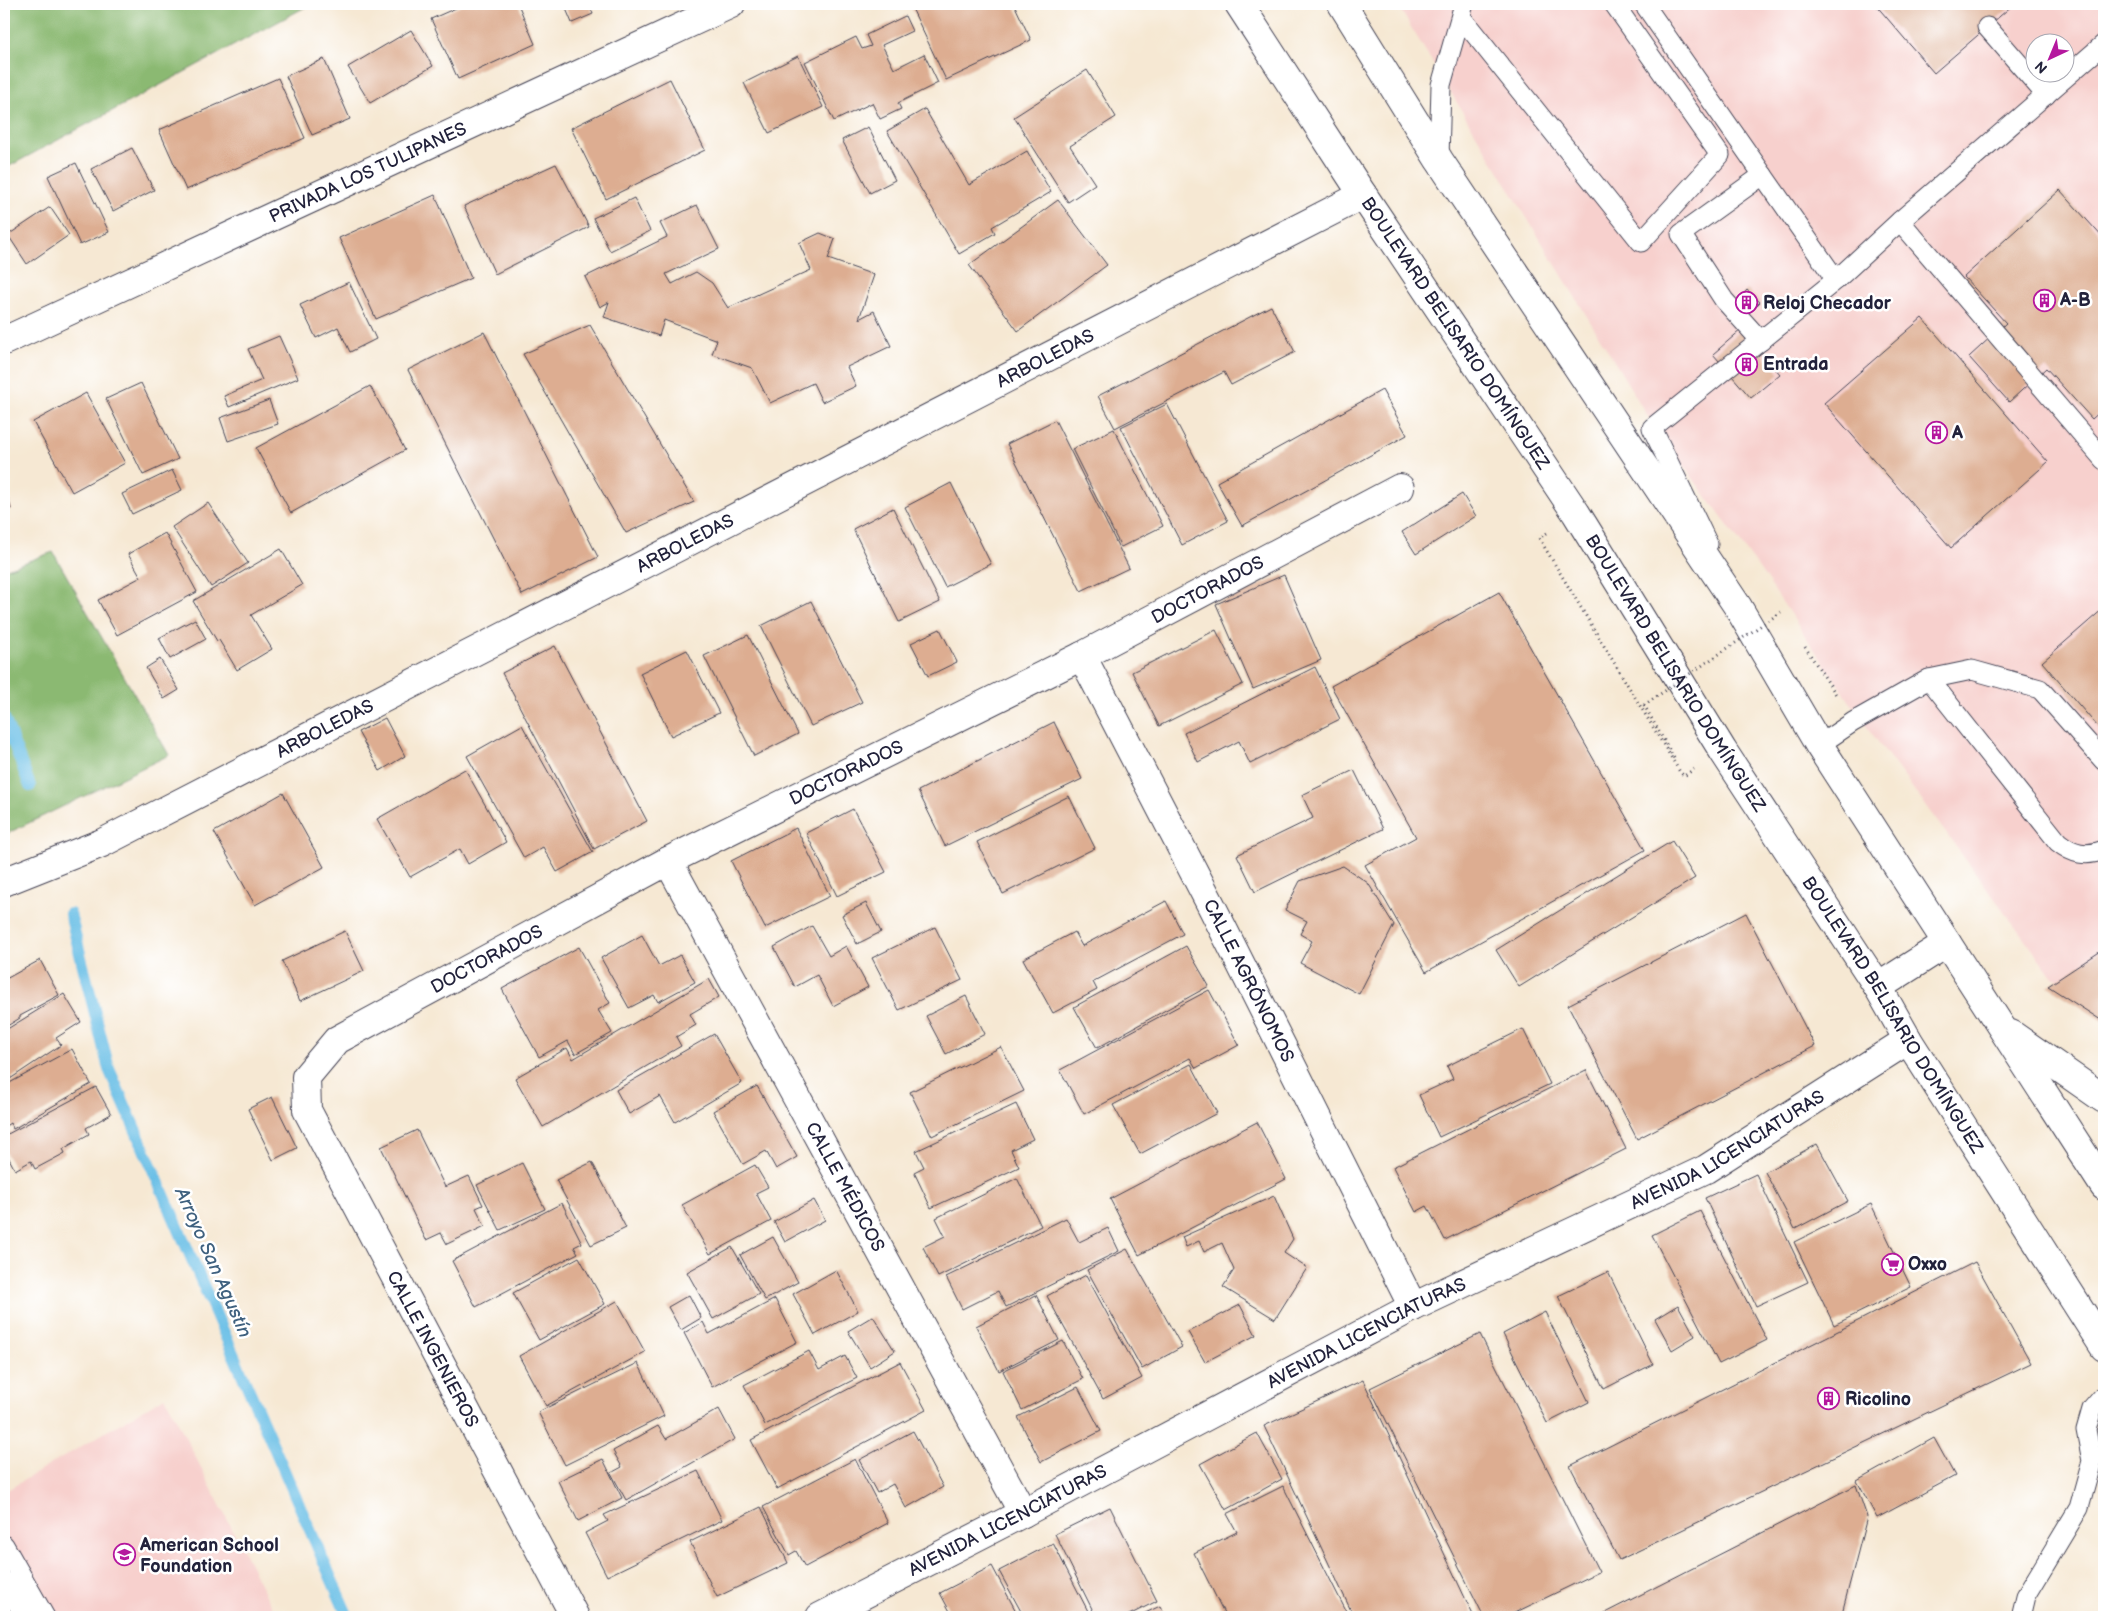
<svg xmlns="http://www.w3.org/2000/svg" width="2108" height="1621" viewBox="0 0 2108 1621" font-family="'Balsamiq Sans',sans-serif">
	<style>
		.built { fill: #f7d0cd; fill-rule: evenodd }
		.forest { fill: #8bb972; stroke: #566e56 }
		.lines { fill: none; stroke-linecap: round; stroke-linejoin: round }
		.stream { stroke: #6abfe6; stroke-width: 12 }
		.building { fill: #ddad91 }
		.lane-casing { stroke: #424052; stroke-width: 21 }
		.street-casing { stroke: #424052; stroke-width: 30 }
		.primary-casing { stroke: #424052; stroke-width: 30 }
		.path { stroke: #424052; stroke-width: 3; stroke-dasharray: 1 4; stroke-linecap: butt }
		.lane { stroke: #fff; stroke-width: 19 }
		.street { stroke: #fff; stroke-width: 28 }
		.primary { stroke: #fff; stroke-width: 28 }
		.path-bridge { stroke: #424052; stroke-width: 3; stroke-dasharray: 1 4; stroke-linecap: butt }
		.labels { text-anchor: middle; stroke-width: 5; stroke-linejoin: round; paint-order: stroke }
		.street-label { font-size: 18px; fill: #22223b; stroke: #fff }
		.poi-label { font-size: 18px; font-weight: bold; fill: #22223b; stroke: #fff; text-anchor: start }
		.water-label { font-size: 19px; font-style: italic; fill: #3f617f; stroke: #fff }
	</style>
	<rect width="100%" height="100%" fill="#fff"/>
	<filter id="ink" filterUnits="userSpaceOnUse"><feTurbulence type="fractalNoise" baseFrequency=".02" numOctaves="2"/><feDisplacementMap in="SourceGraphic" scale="10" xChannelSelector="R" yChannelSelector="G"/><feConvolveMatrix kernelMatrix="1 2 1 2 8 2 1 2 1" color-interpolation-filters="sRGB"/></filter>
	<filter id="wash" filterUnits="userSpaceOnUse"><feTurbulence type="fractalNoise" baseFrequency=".0096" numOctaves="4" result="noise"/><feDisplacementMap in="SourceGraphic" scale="20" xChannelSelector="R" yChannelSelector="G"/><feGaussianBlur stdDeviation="1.12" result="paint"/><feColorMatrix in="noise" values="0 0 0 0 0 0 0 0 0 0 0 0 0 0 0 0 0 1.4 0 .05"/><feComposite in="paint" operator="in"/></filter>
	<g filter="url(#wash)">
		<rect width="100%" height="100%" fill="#f6e8d3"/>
		<g class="built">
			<path d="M1397,4h707v987l-18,1 -33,-15 -186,-250 -108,-159 -109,-148zM2036,42h30v30h-30z"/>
			<path d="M165,1397l112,220h-273v-125z"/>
		</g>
		<g class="forest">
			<path d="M4,4h307l-307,165z"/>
			<path d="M53,552l116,203 -165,80v-265z"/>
		</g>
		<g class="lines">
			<g class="stream">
				<path d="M4,718l26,68"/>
				<path d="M70,914l39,155 239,548"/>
			</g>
		</g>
		<g id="blocks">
			<g class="building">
				<path d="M465,4h53l17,40 -77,35 -27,-60z"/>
				<path d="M564,4h25l4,10 -21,9z"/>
				<path d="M910,4h104l17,36 -85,40z"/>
				<path d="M1875,4h139l-80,69z"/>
				<path d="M905,16l7,15 -30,14 12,24 30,-15 14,29 -40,20 3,6 -21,10 -8,-16 -38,18 -29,-59 51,-25 6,12 9,-3 -5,-11z"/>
				<path d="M411,30l22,36 -63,37 -22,-36z"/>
				<path d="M798,56l25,51 -54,26 -25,-50z"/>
				<path d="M324,59l26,60 -38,16 -26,-59z"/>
				<path d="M1087,70l29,47 -46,29 25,38 -27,18 -54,-85z"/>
				<path d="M278,78l27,60 -119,52 -27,-60z"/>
				<path d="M670,79l35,71 -99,49 -35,-71z"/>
				<path d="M925,109l44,76 58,-34 24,41 -59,35 3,6 -36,21 -72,-123z"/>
				<path d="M868,127l27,53 -25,13 -28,-53z"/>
				<path d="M132,148l22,42 -41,21 -22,-42z"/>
				<path d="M76,163l33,69 -29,13 -32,-69z"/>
				<path d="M556,164l33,63 -94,47 -31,-68z"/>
				<path d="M2060,190l44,49v169l-12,11 -46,-51 -37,34 -40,-45 37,-34 -42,-46z"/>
				<path d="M435,195l36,83 -95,41 -37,-81z"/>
				<path d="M634,198l16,33 -40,20 -17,-33z"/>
				<path d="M1058,200l49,65 -89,66 -49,-66z"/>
				<path d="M697,205l22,44 -53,25 6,10 24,-12 16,11 16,25 83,-38 -12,-27 21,-10 15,6 -7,20 46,16 -15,44 15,-8 17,35 -44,21 9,19 -34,16 -9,-19 -43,20 -18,-35 -40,-14 5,-14 -53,-20 -5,16 -55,-19 5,-15 -9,5 -15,-30 82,-40 -7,-14z"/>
				<path d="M50,207l19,28 -42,29 -19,-29z"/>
				<path d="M349,282l27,57 -26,13 -12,-25 -22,11 -16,-33z"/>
				<path d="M1747,290l13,12 -13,13 -12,-12z"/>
				<path d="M1271,306l24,46 -64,33 -7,-13 -109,56 -17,-32z"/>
				<path d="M1922,318l126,144 -97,86 -127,-145z"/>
				<path d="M590,325l104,177 -68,31 -103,-179z"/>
				<path d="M1742,329l38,45 -29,24 -38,-44z"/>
				<path d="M484,332l114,225 -76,38 -114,-225z"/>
				<path d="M279,336l19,42 -69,29 -5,-11 38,-16 -14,-31z"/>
				<path d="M141,383l37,76 -35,16 -37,-76z"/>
				<path d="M370,386l35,64 -114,63 -35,-65z"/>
				<path d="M1382,390l25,45 -165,91 -25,-44z"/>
				<path d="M86,393l39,70 -53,29 -39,-70z"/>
				<path d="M269,400l9,24 -50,17 -8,-23z"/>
				<path d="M1167,404l61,117 -46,24 -61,-118z"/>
				<path d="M1055,420l74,148 -48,23 -74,-147z"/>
				<path d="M1114,429l49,97 -42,21 -49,-98z"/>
				<path d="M172,470l10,20 -50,24 -10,-20z"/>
				<path d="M4,481l7,28 -7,1z"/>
				<path d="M951,483l40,81 -46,23 -40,-80z"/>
				<path d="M1462,494l14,22 -60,38 -14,-22z"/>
				<path d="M208,503l40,60 -37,24 -39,-60z"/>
				<path d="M893,508l47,94 -41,20 -46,-93z"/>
				<path d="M165,533l32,59 -80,43 -19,-35 43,-23 -13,-23z"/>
				<path d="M281,549l21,36 -51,30 21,34 -35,21 -18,-30 -2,1 -24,-40z"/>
				<path d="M1284,575l37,85 -68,29 -37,-85z"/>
				<path d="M1499,592l146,258 -219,122 -61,-107 51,-28 -85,-151z"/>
				<path d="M811,601l51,101 -51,24 -50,-100z"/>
				<path d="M2104,608v126l-62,-72z"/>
				<path d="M195,619l11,20 -36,20 -11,-21z"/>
				<path d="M940,629l17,33 -29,14 -17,-33z"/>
				<path d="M1216,630l27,54 -84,42 -27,-54z"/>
				<path d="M748,635l50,99 -44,22 -50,-100z"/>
				<path d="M555,646l92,175 -53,28 -92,-176z"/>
				<path d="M687,650l32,63 -48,23 -31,-63z"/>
				<path d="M160,659l19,31 -15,9 -18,-31z"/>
				<path d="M1315,667l25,52 -90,45 -11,-23 -41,21 -14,-29z"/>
				<path d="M385,718l20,38 -25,15 -22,-39z"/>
				<path d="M1054,722l28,57 -137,67 -27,-55z"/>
				<path d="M522,725l71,127 -36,20 -14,-25 -19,11 -57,-102z"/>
				<path d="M465,769l41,73 -38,22 -8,-15 -50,28 -33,-58z"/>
				<path d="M1354,770l29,59 -128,63 -18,-37 76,-37 -11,-23z"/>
				<path d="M283,793l41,74 -69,38 -41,-73z"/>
				<path d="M1069,796l26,52 -92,46 -26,-52z"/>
				<path d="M853,809l33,63 -49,24 -31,-63z"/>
				<path d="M796,828l34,68 -65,32 -34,-67z"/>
				<path d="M1672,841l23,37 -176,109 -23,-37z"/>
				<path d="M1343,866l25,17 26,42 -35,69 -59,-31 12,-22 -12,-7 7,-13 -22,-11 15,-29z"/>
				<path d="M1166,901l17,33 -90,48 4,8 -44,23 -30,-54 51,-27 8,14z"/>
				<path d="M866,903l15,29 -24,12 -15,-29z"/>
				<path d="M1746,913l69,133 -178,93 -69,-134z"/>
				<path d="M812,926l17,30 17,-10 22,41 -35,19 -16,-31 -22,12 -21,-40z"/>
				<path d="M935,927l27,53 -63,30 -27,-52z"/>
				<path d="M345,931l19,40 -64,30 -18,-40z"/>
				<path d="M642,935l17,31 21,-11 15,27 -37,20 -4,-7 -25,13 -28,-50z"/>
				<path d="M1186,946l23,40 -112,62 -23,-41z"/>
				<path d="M579,947l31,56 -12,7 14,23 -37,21 -7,-13 -29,16 -37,-68z"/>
				<path d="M2104,949v73l-56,-36z"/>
				<path d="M40,960l19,35 -39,21v2l-16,10v-48z"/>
				<path d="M709,979l10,18 -29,17 6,11 -20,12 5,9 -138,81 -28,-49 52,-30 6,11z"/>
				<path d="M1209,990l30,55 -43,23 -6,-10 -106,56 -24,-44z"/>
				<path d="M64,994l17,28 -25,16 5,7 -57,38v-52z"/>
				<path d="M966,996l19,38 -39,20 -20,-38z"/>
				<path d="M1523,1029l27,55 -111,53 -20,-42 34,-16 -6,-13z"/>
				<path d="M714,1034l28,49 -67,39 -15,-26 -31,18 -13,-24z"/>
				<path d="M1001,1047l23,44 -92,45 -22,-44z"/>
				<path d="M72,1049l19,35 -78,45 -3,-6 -6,4v-41z"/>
				<path d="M1191,1064l26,49 -77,41 -27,-49z"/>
				<path d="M1586,1070l40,79 -181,91 -18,-34 -11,6 -23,-45z"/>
				<path d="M757,1086l40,71 -21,12 -10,-18 -23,13 -30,-53z"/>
				<path d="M96,1087l15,27 -25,14 3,6 -26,15 2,4 -30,16 -4,-8 -16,9 -11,-21v-13z"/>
				<path d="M272,1097l25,51 -24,12 -25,-51z"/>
				<path d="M1016,1104l17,35 -22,11 8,17 -88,41 -17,-36 10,-5 -8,-16z"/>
				<path d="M1257,1122l29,57 -147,76 -29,-56z"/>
				<path d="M417,1130l28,57 24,-11 14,29 -7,3 9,18 -38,18 -6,-11 -15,7 -45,-93z"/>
				<path d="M1817,1144l31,57 -53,28 -30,-57z"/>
				<path d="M592,1162l34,66 -35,17 -35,-65z"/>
				<path d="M522,1163l23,46 -45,21 -23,-45z"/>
				<path d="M755,1165l13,22 -12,6 15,28 -61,33 -28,-49z"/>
				<path d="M1756,1174l52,108 -52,24 -51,-108z"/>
				<path d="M1017,1178l24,48 -103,51 -15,-30 22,-11 -9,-18z"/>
				<path d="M1274,1196l19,43 -9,14 23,15 -32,51 -52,-32 11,-17 -12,-27 -18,9 -5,-11 -13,6 -4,-10z"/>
				<path d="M814,1200l11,20 -40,22 -11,-20z"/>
				<path d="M562,1203l20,40 -8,4 4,6 -102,54 -24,-46z"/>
				<path d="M1871,1204l40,83 -77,38 -40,-83z"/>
				<path d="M1700,1211l67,129 -48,24 -67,-129z"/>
				<path d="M1066,1218l13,24 29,-14 11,23 -113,56 -8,-16 -36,18 -16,-32z"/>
				<path d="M773,1237l25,45 -33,18 -25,-45z"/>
				<path d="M732,1247l27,47 -46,25 -26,-47z"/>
				<path d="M1127,1249l55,98 -40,22 -55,-99z"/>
				<path d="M579,1257l26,47 -66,36 -26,-47z"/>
				<path d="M1975,1262l56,101 -412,197 -49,-94z"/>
				<path d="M836,1270l22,41 -43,24 -22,-41z"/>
				<path d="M1608,1272l45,92 -49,25 -46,-93z"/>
				<path d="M1086,1275l56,103 -39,21 -56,-103z"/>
				<path d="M689,1295l12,23 -20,12 -13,-23z"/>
				<path d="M1036,1295l23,45 -60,31 -23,-45z"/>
				<path d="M775,1299l22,43 -85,45 -28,-54 19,-11 6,12z"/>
				<path d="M617,1301l28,51 -99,54 -27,-50z"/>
				<path d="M1240,1305l16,30 -51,27 -17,-30z"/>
				<path d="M1678,1305l17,31 -23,14 -17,-31z"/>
				<path d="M1545,1312l44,90 -42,21 -44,-89z"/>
				<path d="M873,1316l22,35 -25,16 -22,-36z"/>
				<path d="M1480,1334l119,238 -93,45h-22l-114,-229z"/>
				<path d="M1063,1341l20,38 -61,31 -19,-39z"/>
				<path d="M809,1351l10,19 26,-14 12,22 -92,47 -21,-40z"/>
				<path d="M900,1362l26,48 -149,79 -26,-49z"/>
				<path d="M638,1363l26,53 -99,49 -27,-53z"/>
				<path d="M1363,1380l110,235 -6,2h-113l-90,-191z"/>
				<path d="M1078,1387l23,44 -60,31 -23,-45z"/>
				<path d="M719,1409l16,30 -109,61 -15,-27 11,-6 -9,-16 45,-25 8,13z"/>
				<path d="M913,1431l30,56 -37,21 -13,-24 -16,9 -18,-33z"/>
				<path d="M1257,1433l25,46 -56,31 -26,-46z"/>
				<path d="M1934,1438l21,38 -78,42 -20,-37z"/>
				<path d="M603,1459l19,39 -44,23 -20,-40z"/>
				<path d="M855,1459l33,64 -83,44 -9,-16 -7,4 -26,-48z"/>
				<path d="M698,1471l24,49 -115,56 -22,-43 23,-12 -4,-6z"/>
				<path d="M1856,1485l11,32 -26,100h-244z"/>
				<path d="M1283,1486l66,131h-123l-32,-64 43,-21 -10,-18z"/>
				<path d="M761,1507l27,56 -71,34 -27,-55z"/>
				<path d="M1110,1507l47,94 -32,16h-29l-41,-83z"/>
				<path d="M1053,1543l38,74h-67l-25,-46z"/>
				<path d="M992,1566l27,51h-66l-13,-24z"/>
				<path d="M1160,1606l6,11h-29z"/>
			</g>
		</g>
	</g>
	<g filter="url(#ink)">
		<use href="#blocks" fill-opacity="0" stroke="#424052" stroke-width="1"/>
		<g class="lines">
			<defs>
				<g id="lane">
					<path d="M1644,4l192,276"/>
					<path d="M1461,17l180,225 79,-87 -106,-151"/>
					<path d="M1987,27l59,68"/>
					<path d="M1439,159l2,-74 23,-81"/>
					<path d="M1900,221l204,239"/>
					<path d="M1761,341l-37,-41 -43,-66 82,-59"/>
					<path d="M1708,544l-56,-116 184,-148 64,-59 204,-177"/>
					<path d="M1929,679l129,163c15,12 28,15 46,8"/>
					<path d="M1819,745l34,-23 76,-43 43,-9 68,19 64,72"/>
					<path d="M4,1545l41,72"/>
					<path d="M4,1581l21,36"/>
					<path d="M2021,1617l5,-21 53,-88 13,-47 -6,-31 6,-21 12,-14"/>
				</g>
				<g id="street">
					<path id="s1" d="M4,341l727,-337"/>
					<path id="s2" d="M1082,656l129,249 202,402"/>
					<path id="s3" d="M668,861l355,652"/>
					<path id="s4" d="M4,882l98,-39 1261,-648"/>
					<path id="s5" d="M575,1617l-268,-507 -1,-33 31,-37 331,-179 414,-205 318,-168"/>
					<path id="s6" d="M820,1617l203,-104 390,-206 293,-138 202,-129"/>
				</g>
				<g id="primary">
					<path id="s7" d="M1239,4l124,191 213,318 147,238 155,236 30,53 196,307"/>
					<path d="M1342,4l97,156 299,447 81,138 285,441"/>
					<path d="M1878,987l69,-44"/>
					<path d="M2011,1034l93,65"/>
				</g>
			</defs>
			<use href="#lane" class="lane-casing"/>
			<use href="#street" class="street-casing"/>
			<use href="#primary" class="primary-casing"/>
			<g class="path">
				<path d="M1547,533l-8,5 141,234 4,4 10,-7"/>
				<path d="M1805,647l32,49"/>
				<path d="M1644,705l31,55"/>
			</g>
			<use href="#lane" class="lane"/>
			<use href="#street" class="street"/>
			<use href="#primary" class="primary"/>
			<path class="path-bridge" d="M1644,705l137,-93"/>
		</g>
	</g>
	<defs>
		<symbol id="building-ring" viewBox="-11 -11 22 22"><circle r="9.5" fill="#fff" stroke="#b5179e" stroke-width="1.5"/><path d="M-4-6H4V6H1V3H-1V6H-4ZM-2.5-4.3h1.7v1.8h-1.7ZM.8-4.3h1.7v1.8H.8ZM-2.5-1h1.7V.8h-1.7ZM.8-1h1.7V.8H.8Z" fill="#b5179e"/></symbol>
		<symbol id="supermarket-ring" viewBox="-11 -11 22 22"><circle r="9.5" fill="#fff" stroke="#b5179e" stroke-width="1.5"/><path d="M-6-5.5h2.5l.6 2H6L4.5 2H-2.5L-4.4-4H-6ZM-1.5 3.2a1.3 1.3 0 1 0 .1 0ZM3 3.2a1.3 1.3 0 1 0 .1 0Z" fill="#b5179e"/></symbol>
		<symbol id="school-ring" viewBox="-11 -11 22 22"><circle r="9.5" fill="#fff" stroke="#b5179e" stroke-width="1.5"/><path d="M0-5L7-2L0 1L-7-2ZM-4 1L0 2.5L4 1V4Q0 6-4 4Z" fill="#b5179e"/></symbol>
	</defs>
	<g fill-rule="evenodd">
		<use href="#building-ring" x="2032" y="288" width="25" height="25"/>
		<use href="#building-ring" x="1734" y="290" width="25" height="25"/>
		<use href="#building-ring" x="1734" y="352" width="25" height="25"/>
		<use href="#building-ring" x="1924" y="420" width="25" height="25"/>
		<use href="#supermarket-ring" x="1880" y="1252" width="25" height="25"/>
		<use href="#building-ring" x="1816" y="1386" width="25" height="25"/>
		<use href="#school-ring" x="112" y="1542" width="25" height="25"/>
	</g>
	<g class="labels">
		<g class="street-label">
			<text dy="6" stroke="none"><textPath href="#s1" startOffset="401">PRIVADA LOS TULIPANES</textPath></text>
			<text dy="6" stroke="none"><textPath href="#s7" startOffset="394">BOULEVARD BELISARIO DOMÍNGUEZ</textPath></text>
			<text dy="6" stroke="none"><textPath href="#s4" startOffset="1166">ARBOLEDAS</textPath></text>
			<text dy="6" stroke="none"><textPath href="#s4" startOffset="761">ARBOLEDAS</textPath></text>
			<text dy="6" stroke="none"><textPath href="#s5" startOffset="1635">DOCTORADOS</textPath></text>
			<text dy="6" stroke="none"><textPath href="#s7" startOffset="799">BOULEVARD BELISARIO DOMÍNGUEZ</textPath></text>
			<text dy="6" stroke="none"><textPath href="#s4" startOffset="356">ARBOLEDAS</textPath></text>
			<text dy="6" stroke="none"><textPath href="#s5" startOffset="1230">DOCTORADOS</textPath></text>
			<text dy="6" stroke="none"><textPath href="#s5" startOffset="825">DOCTORADOS</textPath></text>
			<text dy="6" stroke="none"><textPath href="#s2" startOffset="365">CALLE AGRÓNOMOS</textPath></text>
			<text dy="6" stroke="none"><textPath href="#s7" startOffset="1204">BOULEVARD BELISARIO DOMÍNGUEZ</textPath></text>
			<text dy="6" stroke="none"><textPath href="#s6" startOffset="1021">AVENIDA LICENCIATURAS</textPath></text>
			<text dy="6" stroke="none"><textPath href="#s3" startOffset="371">CALLE MÉDICOS</textPath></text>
			<text dy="6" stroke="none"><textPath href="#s6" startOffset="616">AVENIDA LICENCIATURAS</textPath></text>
			<text transform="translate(433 1349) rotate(62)" y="6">CALLE INGENIEROS</text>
			<text dy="6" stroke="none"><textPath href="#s6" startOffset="211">AVENIDA LICENCIATURAS</textPath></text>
		</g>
		<g class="poi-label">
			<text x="2060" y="306">A-B</text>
			<text x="1763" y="309">Reloj Checador</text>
			<text x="1763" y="370">Entrada</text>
			<text x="1952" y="439">A</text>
			<text x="1908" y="1270">Oxxo</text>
			<text x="1845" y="1405">Ricolino</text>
			<text x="140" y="1551">American School<tspan x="140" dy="21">Foundation</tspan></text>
		</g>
		<g class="water-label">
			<text transform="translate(214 1262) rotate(66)" y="7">Arroyo San Agustín</text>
		</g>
	</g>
	<rect width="2108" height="1621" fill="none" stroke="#fff" stroke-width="20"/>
	<g transform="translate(2050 58) rotate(224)"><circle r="24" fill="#ffffff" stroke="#a7a7b1"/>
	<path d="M0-4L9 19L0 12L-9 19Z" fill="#b5179e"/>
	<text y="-8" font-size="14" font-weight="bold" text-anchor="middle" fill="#22223b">N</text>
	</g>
</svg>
